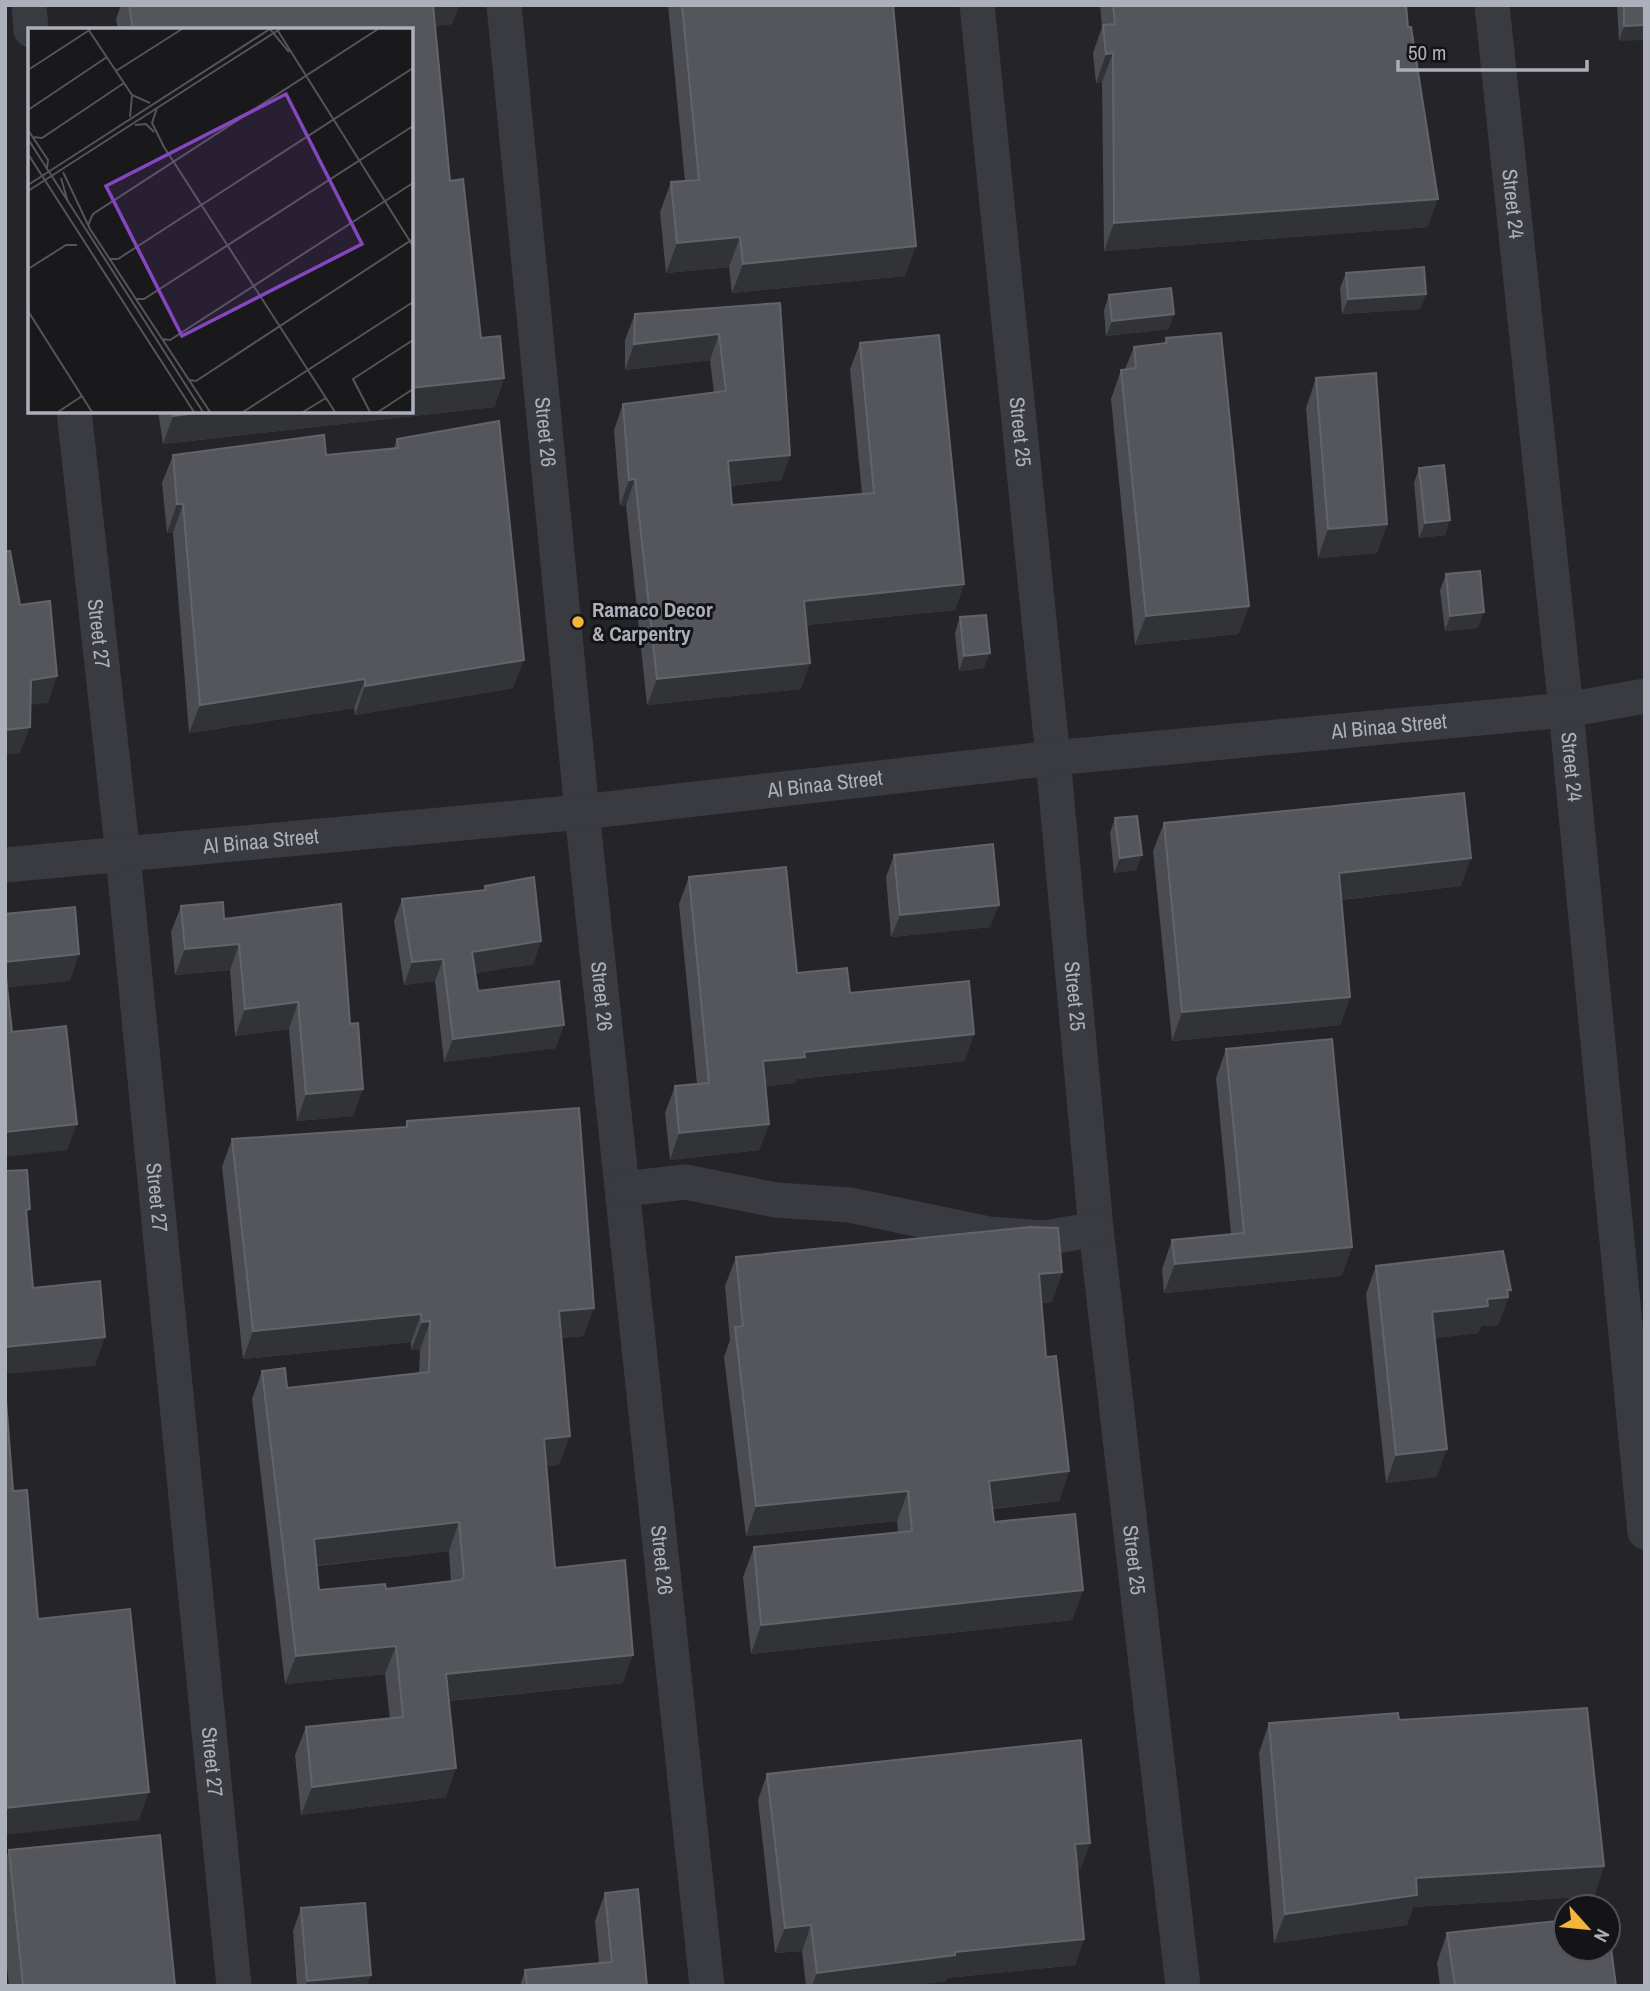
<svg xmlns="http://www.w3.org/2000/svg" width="1650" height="1991" viewBox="0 0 1650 1991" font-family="'Archivo Narrow',sans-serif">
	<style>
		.built { fill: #252529; fill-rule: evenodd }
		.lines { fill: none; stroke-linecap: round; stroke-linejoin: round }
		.minor { stroke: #3a3b41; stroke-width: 35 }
		.wall { fill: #4a4c51; fill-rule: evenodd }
		.shaded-wall { fill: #323337 }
		.building { fill: #55565c; stroke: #62646b; stroke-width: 2; fill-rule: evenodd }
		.poi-dot { fill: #f3b63a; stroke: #141417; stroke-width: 2.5 }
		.labels { text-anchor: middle; stroke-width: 6; stroke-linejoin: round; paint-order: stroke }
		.street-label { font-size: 21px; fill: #acb0bb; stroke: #141417 }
		.poi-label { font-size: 21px; font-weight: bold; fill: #acb0bb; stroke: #141417; text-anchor: start }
		.inset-road { fill: none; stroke: #54555c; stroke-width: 2 }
		.view { fill: #8546be; fill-opacity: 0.15; stroke: #8546be; stroke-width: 3.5 }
		.inset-edge { fill: none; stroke: #acb0bb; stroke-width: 3.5 }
	</style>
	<rect width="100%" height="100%" fill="#19191c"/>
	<path class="built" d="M5,5h1640v1981h-1640zM30,30h381v381h-381zM1566,1907h42v42h-42z"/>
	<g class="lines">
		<g class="minor">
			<path d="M29,5l2,25"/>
			<path id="s1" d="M504,5l78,807 125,1174"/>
			<path id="s2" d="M977,5l76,753 43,471 87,757"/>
			<path id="s3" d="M1492,5l74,705 79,822"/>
			<path id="s4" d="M74,411l49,444 111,1131"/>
			<path id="s5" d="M5,865l577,-53 471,-54 513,-48 79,-14"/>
			<path d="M624,1189l61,-7 91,18 74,5 138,29 57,4 51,-9"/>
		</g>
	</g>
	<g class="wall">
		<path d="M121,5h338l-7,19 -17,2 15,155 31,157 23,40 -10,29 -331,37 -5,-33h253v-381h-293l-2,-11z"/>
		<path d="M668,5h225l12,271 -173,17 -3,-26 -63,6 -6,-61 11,-30 14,-1z"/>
		<path d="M1100,5h306l22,222 -324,24 -2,-169 -6,1 -3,-30 9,-26z"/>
		<path d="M1617,5h28l-26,36z"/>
		<path d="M1346,273l80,21 -6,15 -78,5 -2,-26z"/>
		<path d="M1109,295l60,34 -63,7 -2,-26z"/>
		<path d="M780,303l10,152 -9,25 -51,6 2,19 130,-11 -12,-125 10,-26 104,241 -9,26 -149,15 -5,64 -154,16 -21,-200 -6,1 -6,-76 9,-26 91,-11 -4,-33 -85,10v-30l10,-26z"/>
		<path d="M1166,338l83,268 -11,28 -103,11 -24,-246 10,-29 4,-1 9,-22 30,-4z"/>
		<path d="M1316,378l71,146 -10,29 -59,5 -12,-150z"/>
		<path d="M397,439l116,249 -158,27 -1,-7 -165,25 -16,-200h-6l-5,-50 11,-28h153l68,-7z"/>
		<path d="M1419,468l26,67 -26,3 -5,-55z"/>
		<path d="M1446,574l32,54 -33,3 -5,-41z"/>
		<path d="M960,617l24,51 -25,3 -4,-38z"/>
		<path d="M1115,818l27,37 -6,15 -22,3 -4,-40z"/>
		<path d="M1164,823l297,63 -120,14 9,97 -10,28 -168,16 -19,-190z"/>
		<path d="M894,855l96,72 -99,10 -5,-60z"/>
		<path d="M689,877l108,96 53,20 115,68 -168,18 -2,4 -30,3 4,38 -10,26 -89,10 -5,-47 10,-27 22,-2 -18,-180z"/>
		<path d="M485,886l56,55 -8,23 -58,9 3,18 78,57 -112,14 -9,-81 -31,4 -10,-64 8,-22 81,-8z"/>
		<path d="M181,906l43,13 126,105 3,92 -56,5 -8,-92 -54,7 -5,-66 -55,5 -4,-43z"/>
		<path d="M1226,1049l126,198 -11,29 -177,17 -2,-24 10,-29 59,-6 -15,-156z"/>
		<path d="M407,1121l177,215 -23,2 -2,127 -12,1 8,102 68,115 -174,18 -3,96 -145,18 -6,-60 11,-28 84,-8 -5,-45 -100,10 -33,-285 10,-28 25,17 132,-15 1,-23h-9v-8l-168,17 -21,-192 10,-28 173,-12zM449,1551l2,31 -65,7 -67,1 -2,-24z"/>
		<path d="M736,1257l326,15 -10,30 -11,1 5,54 23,114 -10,30 -67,8 2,13 89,68 -11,30 -321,34 -8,-77 11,-30 144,-15 -1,-11 -151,15 -22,-179 6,-17 -5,-54z"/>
		<path d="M1376,1266l135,24 -13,35 -17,1 -3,7 -43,5 2,139 -51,6 -20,-189z"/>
		<path d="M1399,1720l205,146 -10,30 -181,11 -6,18 -133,18 -15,-190 10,-30z"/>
		<path d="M767,1774l314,94 -4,1 7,70 -9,26 -128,13 -1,3 -37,5h-103l-4,-35 -27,2 -17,-153z"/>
		<path d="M9,1850l165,136h-165l-4,-37v-88z"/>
		<path d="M605,1893l42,93h-127l5,-16 74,-7 -4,-42z"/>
		<path d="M301,1908l66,78h-70l-4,-55z"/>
		<path d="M1447,1933l169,53h-176l-3,-23z"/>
	</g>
	<g class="shaded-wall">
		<path d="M430,5h29l-7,19 -30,4z"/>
		<path d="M1645,25v15l-26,1 5,-15z"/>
		<path d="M1113,53l-11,29 -6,1 10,-29z"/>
		<path d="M1438,199l-10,28 -324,24 10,-28z"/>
		<path d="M740,237l-11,30 -63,6 11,-30z"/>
		<path d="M916,246l-11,30 -173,17 11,-29z"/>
		<path d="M1426,294l-6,15 -78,5 6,-15z"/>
		<path d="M1174,314l-5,15 -63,7 6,-15z"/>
		<path d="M719,334l-9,26 -85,10 9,-26z"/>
		<path d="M504,378l-10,29 -331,37 10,-28 39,-5h199v-23z"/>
		<path d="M790,455l-9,25 -63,7 10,-26z"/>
		<path d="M635,479l-9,26 -6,1 9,-26z"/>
		<path d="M177,504h6l-10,29h-6z"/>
		<path d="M1450,520l-5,15 -26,3 6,-15z"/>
		<path d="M1387,524l-10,29 -59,5 10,-29z"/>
		<path d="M964,584l-9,26 -161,16 10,-25z"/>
		<path d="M1249,606l-11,28 -103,11 11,-29z"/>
		<path d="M1484,612l-6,16 -33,3 5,-15z"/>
		<path d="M990,653l-6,15 -25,3 5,-15z"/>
		<path d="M524,660l-11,28 -158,27 10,-29z"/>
		<path d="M810,663l-9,26 -154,16 10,-26z"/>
		<path d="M57,676l-9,27 -27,3 10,-26z"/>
		<path d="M365,679l-11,29 -165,25 11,-28z"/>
		<path d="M30,727l-10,26 -15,2v-25z"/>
		<path d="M1142,855l-6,15 -22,3 6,-15z"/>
		<path d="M1471,858l-10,28 -132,15 10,-28z"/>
		<path d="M999,905l-9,22 -99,10 9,-22z"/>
		<path d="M541,941l-8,23 -69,11 8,-23z"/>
		<path d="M239,944l-9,26 -55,5 10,-26z"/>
		<path d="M79,954l-9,27 -65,7v-26z"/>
		<path d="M443,959l-8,22 -31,4 8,-23z"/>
		<path d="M1350,997l-10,28 -168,16 10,-29z"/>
		<path d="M298,1002l-9,27 -54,7 10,-27z"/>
		<path d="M564,1025l-8,23 -112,14 9,-23z"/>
		<path d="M974,1034l-9,27 -168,18 -2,4 -42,5 10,-27 41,-9z"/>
		<path d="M363,1089l-10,27 -56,5 9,-27z"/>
		<path d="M77,1124l-10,26 -62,7v-25z"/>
		<path d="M769,1124l-10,26 -89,10 9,-27z"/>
		<path d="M1352,1247l-11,29 -177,17 11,-29z"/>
		<path d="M1062,1272l-10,30 -24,2 11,-30z"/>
		<path d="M1507,1290h4l-13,35 -17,1 -3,7 -56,7 10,-28 55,-13z"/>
		<path d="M594,1308l-10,28 -36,3 11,-28z"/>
		<path d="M421,1314l-10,28 -168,17 10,-28z"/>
		<path d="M430,1321l-10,29h-9l11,-28z"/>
		<path d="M105,1337l-10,29 -90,8v-27z"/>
		<path d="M570,1436l-11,29 -25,2 10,-28z"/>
		<path d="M1447,1449l-10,28 -51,6 10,-28z"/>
		<path d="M1069,1471l-10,30 -80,9 10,-29z"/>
		<path d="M908,1491l-11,30 -151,15 10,-30z"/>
		<path d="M459,1522l-10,29 -146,16 11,-28z"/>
		<path d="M1083,1590l-11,30 -321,34 10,-29z"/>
		<path d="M396,1646l-11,28 -100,10 11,-28z"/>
		<path d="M633,1655l-10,28 -187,19 10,-28z"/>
		<path d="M456,1768l-10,29 -145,18 11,-28z"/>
		<path d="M149,1792l-10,28 -134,15 1,-27z"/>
		<path d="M1090,1843l-9,25 -15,2 9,-26z"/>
		<path d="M1604,1866l-10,30 -181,11 -6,18 -133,18 11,-29 131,-36z"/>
		<path d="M811,1925l-9,26 -27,2 10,-25z"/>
		<path d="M1084,1939l-9,26 -128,13 -1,3 -37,5h-97l5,-13 138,-21z"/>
		<path d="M371,1975l-4,11h-62l2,-5z"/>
	</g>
	<g class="building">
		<path d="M129,5h304l17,176 13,-2 18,159 19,-2 4,42 -93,10v-358h-278z"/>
		<path d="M682,5h211l23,241 -173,18 -3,-27 -63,6 -6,-61 28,-2z"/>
		<path d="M1113,5h293l2,22h3l27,172 -324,24 -1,-170 -7,1 -3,-29 12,-1z"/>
		<path d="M1624,5h21v20l-21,1z"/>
		<path d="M1424,267l2,27 -78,5 -2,-26z"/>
		<path d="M1171,288l3,26 -62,7 -3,-26z"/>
		<path d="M780,303l10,152 -62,6 4,44 142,-12 -14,-150 79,-8 25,249 -160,17 6,62 -153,16 -22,-200 -6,1 -6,-76 103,-13 -7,-57 -85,10 1,-30z"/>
		<path d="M1221,333l28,273 -103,10 -25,-246 15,-2 -2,-21 33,-4 -1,-5z"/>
		<path d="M1376,373l11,151 -59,5 -12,-151z"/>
		<path d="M172,411h40l-39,5z"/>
		<path d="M499,421l25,239 -159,26v-7l-165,26 -17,-201h-6l-4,-49 151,-20 2,20 72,-7 -1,-9z"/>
		<path d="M1444,465l6,55 -25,3 -6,-55z"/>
		<path d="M5,551h5l10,54 30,-4 7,75 -26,4 -1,47 -25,3z"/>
		<path d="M1480,571l4,41 -34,4 -4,-42z"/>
		<path d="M986,615l4,38 -26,3 -4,-39z"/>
		<path d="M1464,793l7,65 -132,15 11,124 -168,15 -18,-189z"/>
		<path d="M1137,816l5,39 -22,3 -5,-40z"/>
		<path d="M993,844l6,61 -99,10 -6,-60z"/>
		<path d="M786,867l11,106 50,-5 3,25 119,-12 5,53 -170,18 1,5 -42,4 6,63 -90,9 -4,-47 34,-3 -20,-206z"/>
		<path d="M534,877l7,64 -69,11 6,39 81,-10 5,44 -111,14 -10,-80 -31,3 -10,-63 84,-9 -1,-4z"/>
		<path d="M223,902l1,17 117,-15 9,120 8,-1 5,66 -57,5 -8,-92 -53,7 -6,-65 -54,5 -4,-43z"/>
		<path d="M75,907l4,47 -74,8v-48z"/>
		<path d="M5,968l7,64 54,-6 11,98 -72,8z"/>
		<path d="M1332,1039l20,208 -177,17 -3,-24 72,-7 -18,-184z"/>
		<path d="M579,1108l15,200 -35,3 11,125 -26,3 11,129 70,-8 8,95 -187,19 10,94 -144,19 -6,-60 97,-10 -7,-71 -100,10 -34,-285 23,-3 2,20 142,-16 1,-51 -8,1 -1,-8 -168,17 -21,-192 175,-12v-6zM459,1522l5,55 -3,3 -75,9 -1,-5 -66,6 -5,-51z"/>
		<path d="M27,1170l3,39 -4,1 7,78 67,-7 5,56 -100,10v-176z"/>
		<path d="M1030,1227l28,1 4,44 -23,2 7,83 10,-1 13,115 -80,10 5,41 81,-8 8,76 -322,35 -7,-78 158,-16 -4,-40 -152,15 -21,-179 8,-1 -7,-69z"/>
		<path d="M1503,1251l8,39h-4l1,7 -21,2 1,7 -56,6 15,137 -51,6 -20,-189z"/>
		<path d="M6,1400l7,91 14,-1 11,129 92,-10 19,183 -143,16z"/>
		<path d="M1587,1708l17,158 -188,12 1,17 -132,19 -16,-191 129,-10 1,7z"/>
		<path d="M1081,1740l9,103 -15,1 9,95 -129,13v3l-138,18 -6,-48 -26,3 -18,-154z"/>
		<path d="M160,1835l15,150 -12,1h-140l-14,-136z"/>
		<path d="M638,1889l9,97h-120l-2,-16 87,-8 -7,-69z"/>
		<path d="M365,1903l6,72 -64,6 -6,-73z"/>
		<path d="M1566,1920v29h42v-24l8,61h-161l-8,-53z"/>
	</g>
	<circle class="poi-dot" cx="578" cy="622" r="7"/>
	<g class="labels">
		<g class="street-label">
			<text dy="7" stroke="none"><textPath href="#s3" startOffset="200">Street 24</textPath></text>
			<text dy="7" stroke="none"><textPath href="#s1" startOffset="429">Street 26</textPath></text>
			<text dy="7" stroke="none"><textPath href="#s2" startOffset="429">Street 25</textPath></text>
			<text dy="7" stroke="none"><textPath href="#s4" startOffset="224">Street 27</textPath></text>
			<text dy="7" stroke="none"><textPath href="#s5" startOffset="1391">Al Binaa Street</textPath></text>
			<text dy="7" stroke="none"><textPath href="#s3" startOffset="766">Street 24</textPath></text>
			<text dy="7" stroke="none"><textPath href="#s5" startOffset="824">Al Binaa Street</textPath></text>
			<text dy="7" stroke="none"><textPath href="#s5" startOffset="257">Al Binaa Street</textPath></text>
			<text dy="7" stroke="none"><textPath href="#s1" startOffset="996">Street 26</textPath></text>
			<text dy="7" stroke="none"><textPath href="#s2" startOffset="996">Street 25</textPath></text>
			<text dy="7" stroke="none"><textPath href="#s4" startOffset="791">Street 27</textPath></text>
			<text dy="7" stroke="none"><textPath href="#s1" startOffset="1563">Street 26</textPath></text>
			<text dy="7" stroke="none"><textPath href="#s2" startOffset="1563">Street 25</textPath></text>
			<text dy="7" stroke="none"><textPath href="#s4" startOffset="1358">Street 27</textPath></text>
		</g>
		<g class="poi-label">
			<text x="592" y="617">Ramaco Decor<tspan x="592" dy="24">&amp; Carpentry</tspan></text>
		</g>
	</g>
	<g transform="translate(28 28)">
		<rect width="385" height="385" fill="#19191c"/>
		<path class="inset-road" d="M60,1l44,66 18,8M250,3l135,215M0,42l63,-41M88,43l66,-42M129,80l-5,15 12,24 171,265M0,82l79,-53M102,89l2,-21M107,97l11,-1 8,8M0,102l20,30 -1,8M5,109l9,1 82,-55M0,111l175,273M0,126l166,258M35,144l27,57 120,183M33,150l7,24M0,157l242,-156 19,23M0,163l252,-162M60,197l5,-11 285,-185M82,231h8l295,-191M0,241l38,-24h11M108,271h8l269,-173M0,283l64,101M134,311l8,1 243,-157M161,352l7,1 217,-142M30,384l24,-16M215,384l170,-110M275,384l23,-14M342,384l-17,-33 60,-39M350,384l35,-23"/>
		<path class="view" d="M258,66l76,150 -180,92 -76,-150z"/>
		<rect width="385" height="385" class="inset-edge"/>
	</g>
	<rect width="1650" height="1991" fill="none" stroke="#acb0bb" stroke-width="14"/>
	<g transform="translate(1587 1928) rotate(117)"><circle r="33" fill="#141417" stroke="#515259" stroke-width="2"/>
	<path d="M0-5L12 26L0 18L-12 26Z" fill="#f3b63a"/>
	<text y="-10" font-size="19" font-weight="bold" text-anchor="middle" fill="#acb0bb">N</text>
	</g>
	<path d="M1398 60v10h189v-10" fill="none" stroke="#acb0bb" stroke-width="3.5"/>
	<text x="1408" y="60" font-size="21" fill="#acb0bb" stroke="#141417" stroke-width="5" paint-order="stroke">50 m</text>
</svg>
